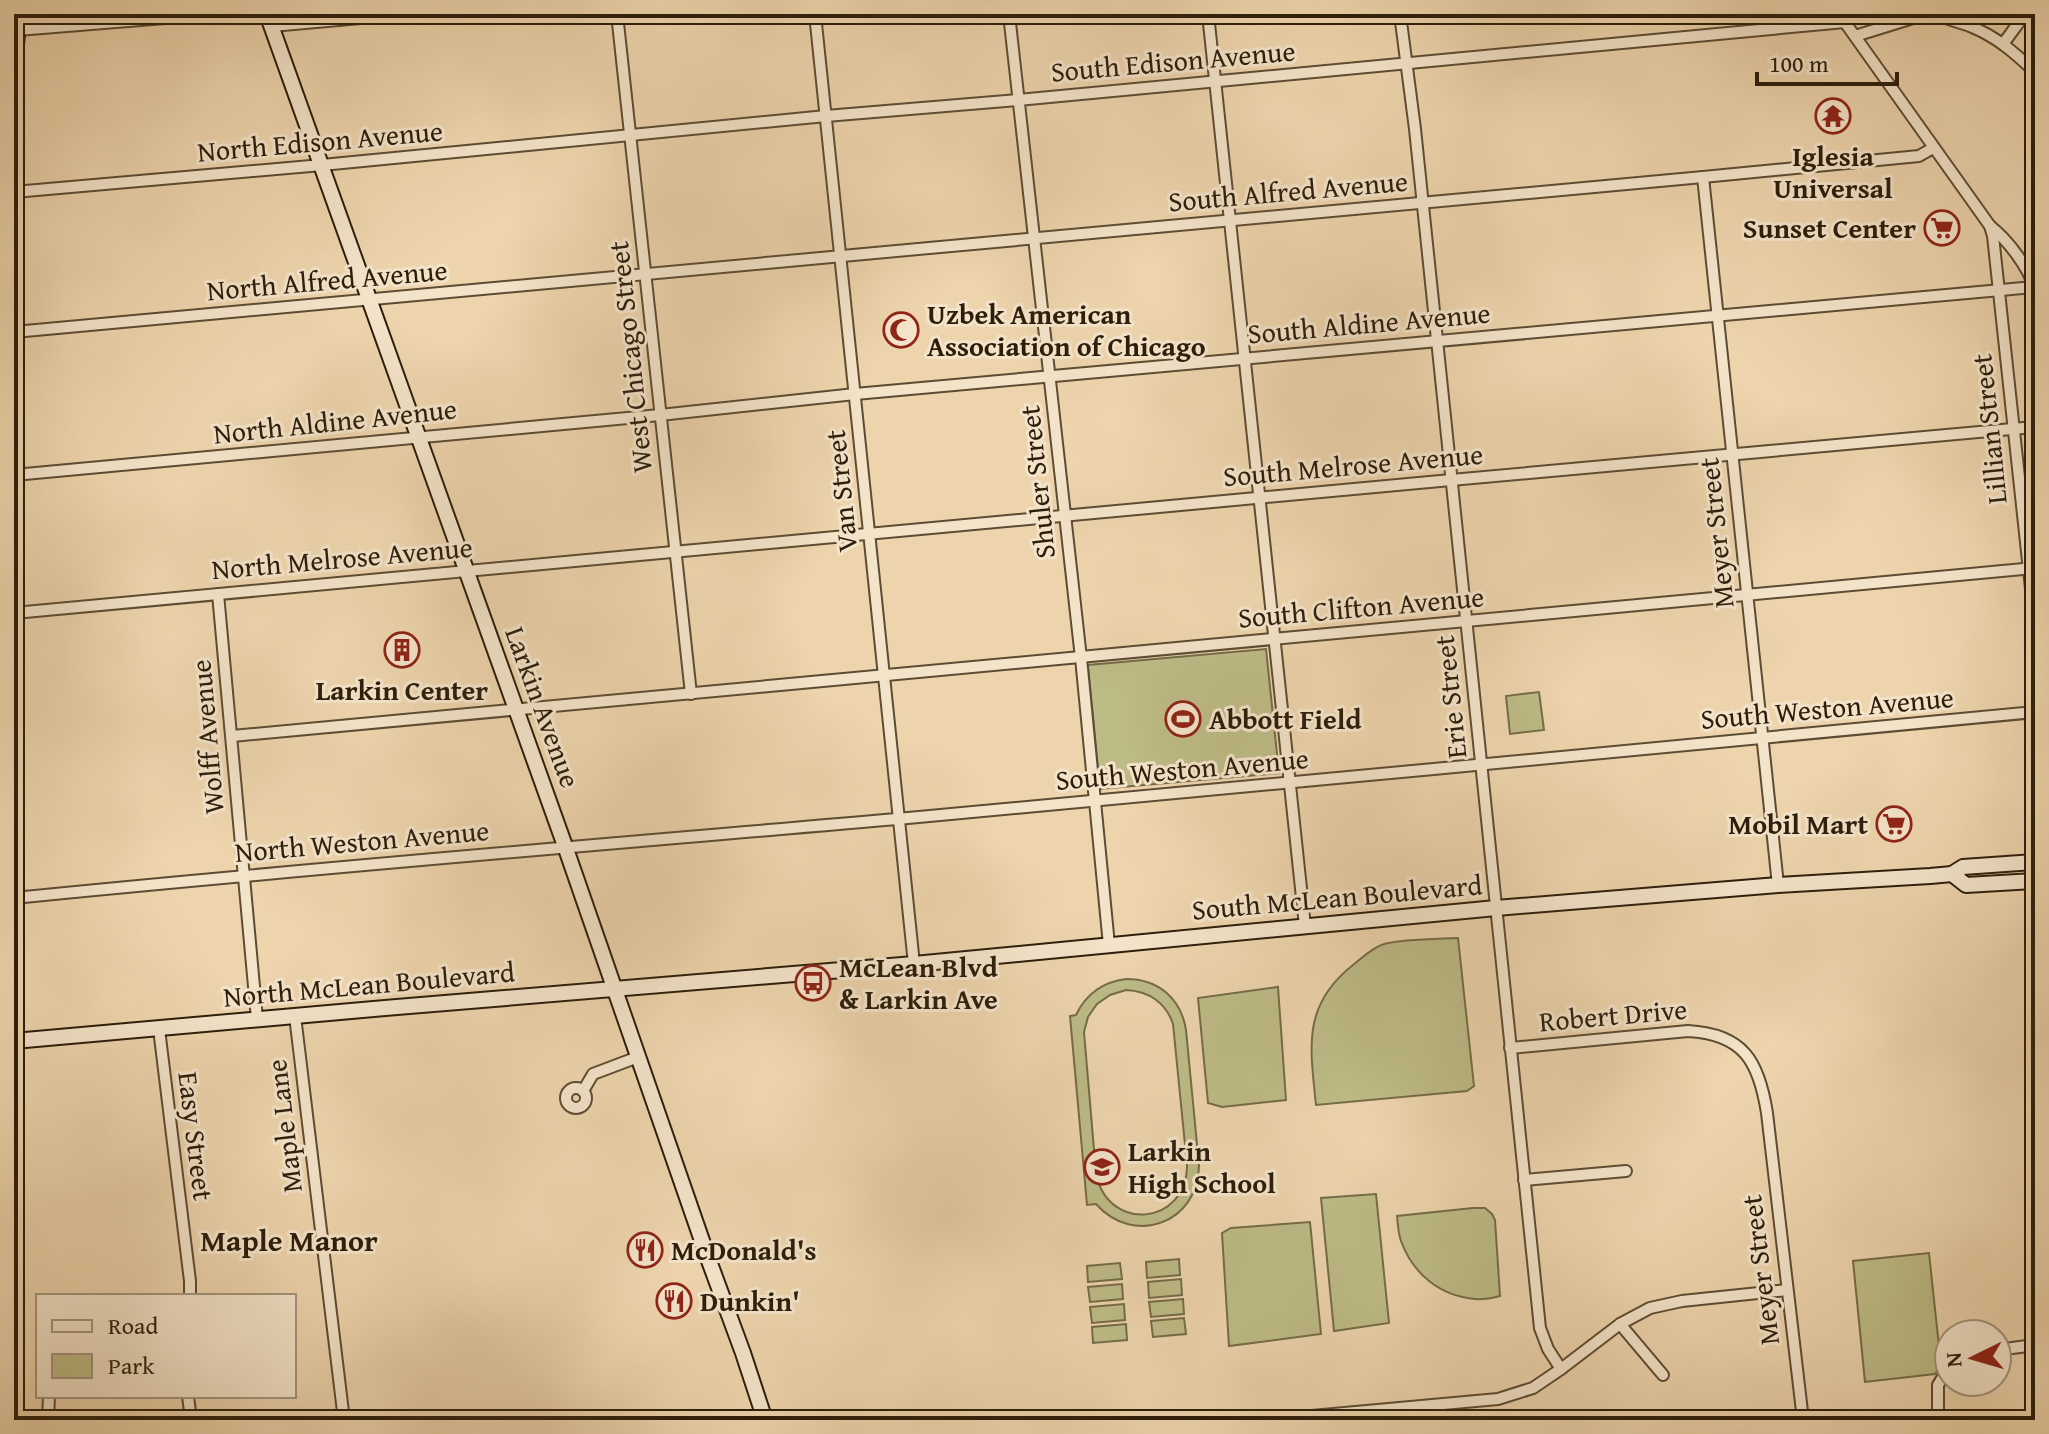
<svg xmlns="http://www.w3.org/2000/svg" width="2049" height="1434" viewBox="0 0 2049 1434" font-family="'Gentium Book Plus',serif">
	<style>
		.green { fill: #bdbb86; stroke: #756c48; stroke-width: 2; fill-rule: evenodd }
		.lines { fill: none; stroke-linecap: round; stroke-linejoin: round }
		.minor-casing { stroke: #5d4c33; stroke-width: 14 }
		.secondary-casing { stroke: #2d1e0b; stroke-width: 18 }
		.minor { stroke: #f3e3c9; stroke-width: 10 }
		.secondary { stroke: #f3e3c9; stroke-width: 14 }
		.labels { text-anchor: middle; stroke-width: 6; stroke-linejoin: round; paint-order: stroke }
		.street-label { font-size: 28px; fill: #2d1e0b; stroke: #f3e3c9 }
		.poi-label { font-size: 28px; font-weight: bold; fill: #2d1e0b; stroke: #f3e3c9; text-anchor: start }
		.neighbourhood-label { font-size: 30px; font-weight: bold; fill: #2d1e0b; stroke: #f3e3c9 }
	</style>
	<rect width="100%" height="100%" fill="#edd4ac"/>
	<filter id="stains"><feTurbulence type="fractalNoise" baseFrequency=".0025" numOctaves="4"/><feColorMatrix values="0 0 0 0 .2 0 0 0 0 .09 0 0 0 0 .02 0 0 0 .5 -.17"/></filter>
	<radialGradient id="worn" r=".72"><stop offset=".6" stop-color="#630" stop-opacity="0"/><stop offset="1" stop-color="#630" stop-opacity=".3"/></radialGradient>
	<g class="green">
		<path d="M1266,649l13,124 -179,16 -12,-124z"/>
		<path d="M1539,692l5,38 -34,4 -4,-38z"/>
		<path d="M1458,938l16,148 -7,5 -151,14c-6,-58 -14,-100 37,-140 9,-7 20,-18 31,-21 20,-5 52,-5 74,-6z"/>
		<path d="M1126,979c32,0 55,19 60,51l13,135c0,58 -65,82 -103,39l-9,1 -17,-189 6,-1c10,-21 26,-33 50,-36zM1126,990c23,1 40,13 47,34l14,141c0,61 -80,68 -91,8l-12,-141 4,-15 9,-13 13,-9z"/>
		<path d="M1278,987l8,113 -64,7 -14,-4 -10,-105z"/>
		<path d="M1376,1194l13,129 -55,8 -13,-133z"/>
		<path d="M1473,1208h12l7,6 3,6 5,76c-8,2 -17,4 -25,3 -35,-3 -62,-25 -74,-58 -3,-8 -3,-17 -4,-25z"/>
		<path d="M1310,1222l11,112 -92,12 -7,-113 9,-5z"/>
		<path d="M1929,1253l12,112 -6,9 -70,8 -12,-121z"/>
		<path d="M1179,1259l1,16 -33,3 -1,-16z"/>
		<path d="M1120,1263l2,16 -34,3 -1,-16z"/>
		<path d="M1181,1279l1,16 -33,3 -1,-16z"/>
		<path d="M1122,1284l1,15 -33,3 -2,-15z"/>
		<path d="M1183,1299l1,15 -33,3 -2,-15z"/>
		<path d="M1124,1304l1,16 -33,3 -2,-16z"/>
		<path d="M1184,1318l2,16 -33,3 -2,-16z"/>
		<path d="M1126,1324l1,16 -34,3 -1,-16z"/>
	</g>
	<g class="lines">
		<defs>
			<g id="minor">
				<path d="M617,14l74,680"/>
				<path d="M815,14l99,950"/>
				<path d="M1009,14l72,644 28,287"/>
				<path d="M1208,14l97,912"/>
				<path d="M1400,14l15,115 125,1199 8,21 13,20"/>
				<path d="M1839,14l151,212c19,15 37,40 45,62"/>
				<path d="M1936,14c12,6 24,8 36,13 25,10 44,27 63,45"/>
				<path d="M272,26l133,-12"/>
				<path d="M18,30l196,-16"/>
				<path d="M1855,36l71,-22"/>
				<path d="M2003,44l22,-30"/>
				<path d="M1703,177l75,708"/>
				<path d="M14,192l308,-27 504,-49 192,-16 827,-78 17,-8"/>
				<path d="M1990,226l3,10 42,390"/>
				<path d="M14,332l1689,-155 216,-21 14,-8"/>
				<path d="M14,475l646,-60 195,-21 1179,-107"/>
				<path d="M218,594l39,425"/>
				<path d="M14,613l1437,-133 584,-53"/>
				<path d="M232,736l1803,-168"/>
				<path d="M14,898c298,-30 596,-54 894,-80 376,-34 751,-71 1127,-106"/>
				<path d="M295,1016l49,404"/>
				<path d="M159,1029l31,252v15"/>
				<path d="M1510,1048l178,-17c56,3 71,31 79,82l36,307"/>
				<circle cx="576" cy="1098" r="10"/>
				<path d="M583,1091l10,-17 45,-17"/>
				<path d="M1524,1180l102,-9"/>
				<path d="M1620,1324l43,51"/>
				<path d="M1997,1350l38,-5"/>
				<path d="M188,1396l3,24"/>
				<path d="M48,1420l1,-24"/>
				<path d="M506,1420l34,-3"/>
				<path d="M1267,1420l231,-21 35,-11 28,-19 59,-45 30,-16 32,-7 105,-11"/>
				<path d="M1938,1420v-35l11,-18"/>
			</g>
			<g id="secondary">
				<path d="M267,14l298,832 143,412 35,95 22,67"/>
				<path d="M14,65l5,-51"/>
				<path d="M1952,874l14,11 69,-4"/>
				<path d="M14,1041l371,-33 529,-44 582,-56 282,-23 152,-9 22,-2 11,-7 72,-5"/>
			</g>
		</defs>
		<use href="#minor" class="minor-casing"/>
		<use href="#secondary" class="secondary-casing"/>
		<use href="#minor" class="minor"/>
		<use href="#secondary" class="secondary"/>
	</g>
	<defs>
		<symbol id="temple-ring" viewBox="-11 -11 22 22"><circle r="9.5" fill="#f3e3c9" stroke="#8f2418" stroke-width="1.5"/><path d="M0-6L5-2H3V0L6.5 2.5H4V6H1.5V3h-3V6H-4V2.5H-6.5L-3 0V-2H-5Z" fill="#8f2418"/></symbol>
		<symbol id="supermarket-ring" viewBox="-11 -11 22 22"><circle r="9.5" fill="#f3e3c9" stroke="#8f2418" stroke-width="1.5"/><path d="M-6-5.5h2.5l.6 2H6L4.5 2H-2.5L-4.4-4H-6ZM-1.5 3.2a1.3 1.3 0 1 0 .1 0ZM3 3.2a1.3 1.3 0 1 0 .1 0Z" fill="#8f2418"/></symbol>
		<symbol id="mosque-ring" viewBox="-11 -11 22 22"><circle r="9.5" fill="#f3e3c9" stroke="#8f2418" stroke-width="1.5"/><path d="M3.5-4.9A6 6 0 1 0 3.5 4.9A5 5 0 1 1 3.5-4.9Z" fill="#8f2418"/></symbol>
		<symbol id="building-ring" viewBox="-11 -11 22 22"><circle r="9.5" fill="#f3e3c9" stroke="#8f2418" stroke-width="1.5"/><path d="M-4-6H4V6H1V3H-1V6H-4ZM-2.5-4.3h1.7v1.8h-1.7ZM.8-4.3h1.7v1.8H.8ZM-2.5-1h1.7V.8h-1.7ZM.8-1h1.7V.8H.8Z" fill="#8f2418"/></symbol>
		<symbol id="stadium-ring" viewBox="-11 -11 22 22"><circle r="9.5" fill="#f3e3c9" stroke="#8f2418" stroke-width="1.5"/><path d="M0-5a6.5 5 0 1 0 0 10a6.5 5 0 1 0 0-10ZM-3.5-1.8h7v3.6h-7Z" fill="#8f2418"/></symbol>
		<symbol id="bus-ring" viewBox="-11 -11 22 22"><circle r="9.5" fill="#f3e3c9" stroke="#8f2418" stroke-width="1.5"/><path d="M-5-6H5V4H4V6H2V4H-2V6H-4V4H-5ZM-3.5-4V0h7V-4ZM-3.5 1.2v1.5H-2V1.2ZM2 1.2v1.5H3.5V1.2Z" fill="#8f2418"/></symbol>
		<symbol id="school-ring" viewBox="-11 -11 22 22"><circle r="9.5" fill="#f3e3c9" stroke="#8f2418" stroke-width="1.5"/><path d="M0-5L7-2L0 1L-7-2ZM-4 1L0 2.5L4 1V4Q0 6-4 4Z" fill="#8f2418"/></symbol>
		<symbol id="restaurant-ring" viewBox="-11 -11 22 22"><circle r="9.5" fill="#f3e3c9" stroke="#8f2418" stroke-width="1.5"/><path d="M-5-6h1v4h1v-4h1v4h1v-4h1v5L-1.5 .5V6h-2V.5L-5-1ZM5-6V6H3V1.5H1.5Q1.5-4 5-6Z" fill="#8f2418"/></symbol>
	</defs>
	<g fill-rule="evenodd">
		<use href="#temple-ring" x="1813" y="96" width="40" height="40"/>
		<use href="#supermarket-ring" x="1922" y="208" width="40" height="40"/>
		<use href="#mosque-ring" x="881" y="310" width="40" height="40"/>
		<use href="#building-ring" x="382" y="630" width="40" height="40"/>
		<use href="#stadium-ring" x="1163" y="699" width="40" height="40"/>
		<use href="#supermarket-ring" x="1874" y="804" width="40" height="40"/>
		<use href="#bus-ring" x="793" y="963" width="40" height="40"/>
		<use href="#school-ring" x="1082" y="1147" width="40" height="40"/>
		<use href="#restaurant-ring" x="625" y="1230" width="40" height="40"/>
		<use href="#restaurant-ring" x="654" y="1281" width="40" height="40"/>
	</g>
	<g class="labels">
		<g class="street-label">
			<text transform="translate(1173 61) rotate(-5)" y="10">South Edison Avenue</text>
			<text transform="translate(320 141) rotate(-5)" y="10">North Edison Avenue</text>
			<text transform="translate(1288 191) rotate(-5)" y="10">South Alfred Avenue</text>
			<text transform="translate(327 280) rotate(-5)" y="10">North Alfred Avenue</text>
			<text transform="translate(1369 323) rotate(-5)" y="10">South Aldine Avenue</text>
			<text transform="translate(630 357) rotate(-96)" y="10">West Chicago Street</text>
			<text transform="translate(335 421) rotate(-6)" y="10">North Aldine Avenue</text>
			<text transform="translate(1989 429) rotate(-96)" y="10">Lillian Street</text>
			<text transform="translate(1353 465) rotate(-5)" y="10">South Melrose Avenue</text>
			<text transform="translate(1037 482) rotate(-96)" y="10">Shuler Street</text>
			<text transform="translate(841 491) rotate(-96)" y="10">Van Street</text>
			<text transform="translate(1716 533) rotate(-96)" y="10">Meyer Street</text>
			<text transform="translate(342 558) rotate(-5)" y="10">North Melrose Avenue</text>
			<text transform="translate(1361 607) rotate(-5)" y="10">South Clifton Avenue</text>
			<text transform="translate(1450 697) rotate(-96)" y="10">Erie Street</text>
			<text transform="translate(543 707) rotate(70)" y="10">Larkin Avenue</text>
			<text transform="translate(1827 708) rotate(-5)" y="10">South Weston Avenue</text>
			<text transform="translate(207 737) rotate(-95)" y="10">Wolff Avenue</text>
			<text transform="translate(1182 769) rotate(-5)" y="10">South Weston Avenue</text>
			<text transform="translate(362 841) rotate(-5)" y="10">North Weston Avenue</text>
			<text transform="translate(1337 897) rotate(-5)" y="10">South McLean Boulevard</text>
			<text transform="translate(369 984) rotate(-5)" y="10">North McLean Boulevard</text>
			<text transform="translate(1613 1015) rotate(-5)" y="10">Robert Drive</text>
			<text transform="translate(284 1126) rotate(-97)" y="10">Maple Lane</text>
			<text transform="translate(196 1136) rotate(83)" y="10">Easy Street</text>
			<text transform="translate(1760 1270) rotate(-97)" y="10">Meyer Street</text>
		</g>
		<g class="poi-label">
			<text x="1833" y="166" text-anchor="middle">Iglesia<tspan x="1833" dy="32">Universal</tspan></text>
			<text x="1916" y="238" text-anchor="end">Sunset Center</text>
			<text x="927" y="324">Uzbek American<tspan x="927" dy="32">Association of Chicago</tspan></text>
			<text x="402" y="700" text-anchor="middle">Larkin Center</text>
			<text x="1209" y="729">Abbott Field</text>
			<text x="1868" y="834" text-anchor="end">Mobil Mart</text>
			<text x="839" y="977">McLean Blvd<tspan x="839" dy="32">&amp; Larkin Ave</tspan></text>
			<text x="1128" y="1161">Larkin<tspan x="1128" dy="32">High School</tspan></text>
			<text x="671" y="1260">McDonald's</text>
			<text x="700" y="1311">Dunkin'</text>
		</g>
		<g class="neighbourhood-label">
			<text x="289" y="1251">Maple Manor</text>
		</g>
	</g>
	<rect width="2049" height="1434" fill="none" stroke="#edd4ac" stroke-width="48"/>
	<rect x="16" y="16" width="2017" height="1402" fill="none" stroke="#2d1e0b" stroke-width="4"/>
	<rect x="24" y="24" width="2001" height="1386" fill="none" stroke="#2d1e0b" stroke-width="2"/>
	<rect x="36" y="1294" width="260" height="104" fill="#f3e3c9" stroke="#a4947d" stroke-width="2"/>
	<rect x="52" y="1320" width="40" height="12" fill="#f3e3c9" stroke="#a4947d" stroke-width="2"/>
	<text x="108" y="1334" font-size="24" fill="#2d1e0b">Road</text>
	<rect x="52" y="1354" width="40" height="24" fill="#bdbb86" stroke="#a4947d" stroke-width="2"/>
	<text x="108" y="1374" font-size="24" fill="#2d1e0b">Park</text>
	<g transform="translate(1973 1358) rotate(265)"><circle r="38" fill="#f3e3c9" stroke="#a4947d" stroke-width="2"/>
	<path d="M0-6L14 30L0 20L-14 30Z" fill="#8f2418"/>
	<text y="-12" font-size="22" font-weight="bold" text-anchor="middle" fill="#2d1e0b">N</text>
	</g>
	<path d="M1757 72v12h140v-12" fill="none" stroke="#2d1e0b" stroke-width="4"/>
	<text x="1769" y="72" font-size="24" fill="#2d1e0b" stroke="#f3e3c9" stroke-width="6" paint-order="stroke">100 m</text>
	<rect width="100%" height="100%" filter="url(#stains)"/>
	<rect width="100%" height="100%" fill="url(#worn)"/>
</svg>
